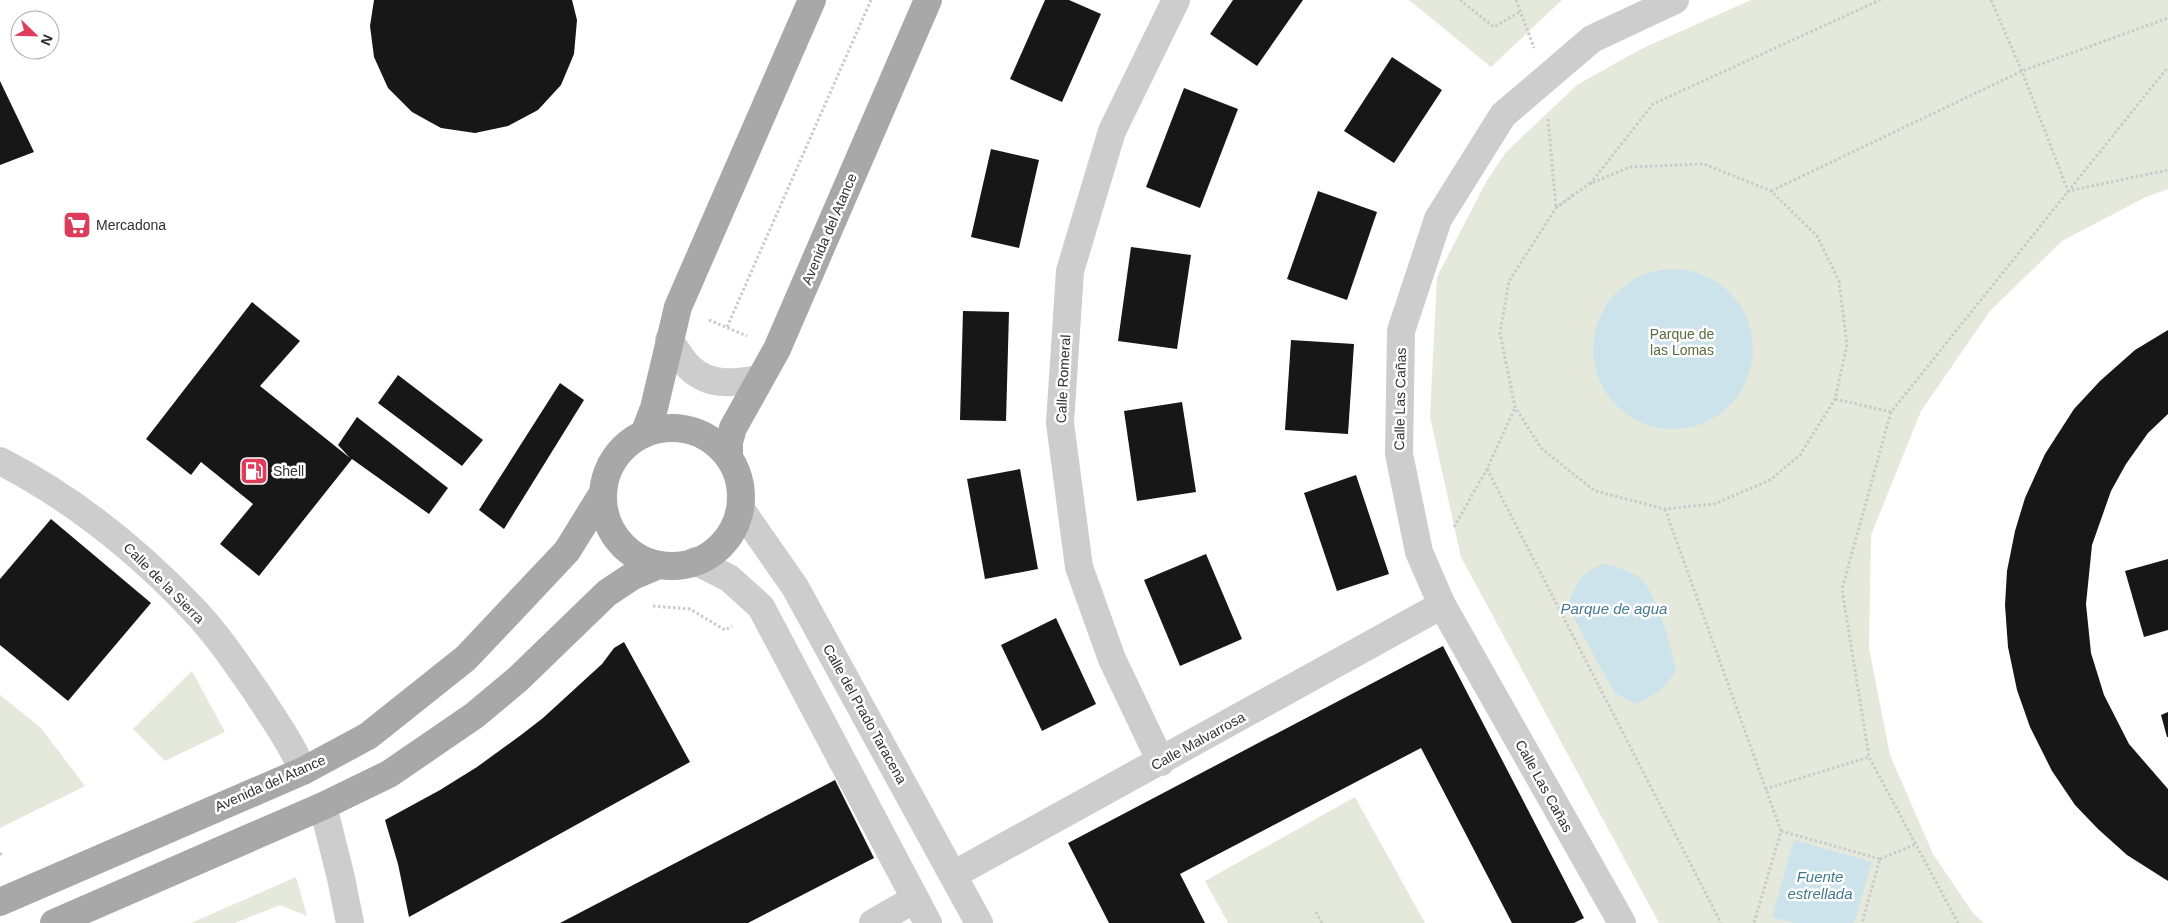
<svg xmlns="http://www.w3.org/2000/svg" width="2168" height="923" viewBox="0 0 2168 923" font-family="Helvetica,sans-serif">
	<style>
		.green { fill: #e5e9dc }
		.water { fill: #cde3eb }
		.building { fill: #171717 }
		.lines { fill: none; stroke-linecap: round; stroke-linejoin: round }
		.path { stroke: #cacaca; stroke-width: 3; stroke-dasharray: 2.5 2.5; stroke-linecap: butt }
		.minor { stroke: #cdcdcd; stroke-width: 28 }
		.major { stroke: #a8a8a8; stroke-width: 28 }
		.labels { text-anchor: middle; stroke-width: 5; stroke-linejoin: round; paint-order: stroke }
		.poi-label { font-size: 14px; fill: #303030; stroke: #fff; text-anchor: start }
		.street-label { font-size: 14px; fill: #303030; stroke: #fff }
		.park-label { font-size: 14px; fill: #586a3f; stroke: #fff }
		.water-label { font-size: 15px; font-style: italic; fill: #427a8f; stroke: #fff }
	</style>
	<rect width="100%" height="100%" fill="#fff"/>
	<g class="green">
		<path d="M1409,0h153l-71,67z"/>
		<path d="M1751,0h417v189l-22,8 -84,44 -72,70 -69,100 -50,124 -2,113 21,107 43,99 40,59 11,10h-325l-198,-366 -31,-140 7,-140 49,-95 20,-30 71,-67 62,-35z"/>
		<path d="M192,671l33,61 -60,29 -32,-32z"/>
		<path d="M0,695l41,33 44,58 -85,42z"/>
		<path d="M1355,797l70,126h-197l-23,-42z"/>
		<path d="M296,877l11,39 -27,-11 -45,18h-44z"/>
	</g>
	<g class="water">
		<circle cx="1673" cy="349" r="80"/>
		<path d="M1603,564c11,2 23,5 33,11 20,11 35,72 40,95 -11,19 -21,26 -41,34l-21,-12 -47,-86c10,-23 12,-32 36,-42z"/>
		<path d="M1794,840l78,22 -18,61h-60l-22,-6z"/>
	</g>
	<g class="building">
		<path d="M374,0h198l5,20 -3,34 -13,31 -23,25 -30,16 -33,7 -34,-5 -29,-16 -24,-24 -14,-31 -4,-31z"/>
		<path d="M1045,0h24l32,14 -39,88 -52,-23z"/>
		<path d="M1233,0h70l-46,66 -47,-32z"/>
		<path d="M1392,57l50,33 -48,73 -50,-32z"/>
		<path d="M0,81l34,71 -34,13z"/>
		<path d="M1184,88l54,21 -38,99 -54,-21z"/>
		<path d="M991,149l48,11 -20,88 -48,-11z"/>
		<path d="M1318,191l59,21 -30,88 -60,-21z"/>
		<path d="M1131,247l60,8 -14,94 -59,-8z"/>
		<path d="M252,302l48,39 -40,45 90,72 -12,-13 19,-28 91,71 -19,26 -77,-55 -93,117 -39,-32 33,-40 -52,-42 -10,13 -45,-36z"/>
		<path d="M963,311l46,1 -3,109 -46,-1z"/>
		<path d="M2168,330v84l-20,19 -22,31 -15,27 -19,54 -6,59 5,49 13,42 25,49 39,45v92l-41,-26 -29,-26 -23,-24 -23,-34 -22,-44 -13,-37 -9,-43 -3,-42 2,-34 8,-40 10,-33 20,-44 29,-45 26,-28 35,-31z"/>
		<path d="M1291,340l63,4 -6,90 -63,-4z"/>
		<path d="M398,375l85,65 -21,26 -84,-63z"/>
		<path d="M560,383l24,17 -80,129 -25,-19z"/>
		<path d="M1182,402l14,90 -59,9 -13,-90z"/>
		<path d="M1020,469l18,100 -53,10 -18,-100z"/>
		<path d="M1356,475l33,99 -52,17 -33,-98z"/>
		<path d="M51,519l100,84 -83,98 -68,-56v-66z"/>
		<path d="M1206,554l36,85 -62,27 -36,-86z"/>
		<path d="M2168,559v71l-24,7 -19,-66z"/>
		<path d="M1056,618l40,86 -54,27 -41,-86z"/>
		<path d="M624,642l66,120 -281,155 -11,-53 -13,-44 55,-30 37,-23 44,-32 22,-17 59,-54 12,-16z"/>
		<path d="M1443,646l141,272 -10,5h-62l-91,-175 -241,126 25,49h-96l-41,-80z"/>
		<path d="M2168,712v25h-1l-6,-22z"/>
		<path d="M835,780l39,78 -126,65h-188z"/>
	</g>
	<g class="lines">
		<g class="path">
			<path d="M1460,0l34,27 27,-16"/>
			<path d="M1516,0l18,48"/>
			<path d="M1991,0l31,71 46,120 100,-21"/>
			<path d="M1548,119l8,89"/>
			<path d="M1590,184l63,-80 227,-104"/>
			<path d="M1771,191l251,-120 146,-53"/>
			<path d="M1556,208l33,-24 41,-17 74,-3 67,27 46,45 22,45 8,64 -12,54 -35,56 -30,25 -56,24 -49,5 -70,-18 -54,-43 -26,-41 -15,-74 9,-52 47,-73 18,-14"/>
			<path d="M709,320l38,16"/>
			<path d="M727,327l144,-327"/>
			<path d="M1835,399l56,13 277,-345"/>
			<path d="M1891,412l-49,177 27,168 89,166"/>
			<path d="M1487,469l234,454"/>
			<path d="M1665,509l116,322 -27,92"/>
			<path d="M1454,527l33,-58 28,-61"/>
			<path d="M653,606l37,3 35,21 7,-4"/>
			<path d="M1765,789l104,-32"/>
			<path d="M1781,831l99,28 -18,64"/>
			<path d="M0,853l3,4"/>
			<path d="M1880,859l36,-15"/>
			<path d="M1316,912l6,11"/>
		</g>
		<g class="minor">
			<path d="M669,340c7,9 13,21 21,28 20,19 46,15 70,11"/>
			<path d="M0,461c72,37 136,88 192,147 25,26 45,56 65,85 17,26 34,50 46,78"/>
			<path d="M742,511l53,76 184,336"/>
			<path d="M695,561l34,17 32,29 167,316"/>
			<path d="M1161,762l-49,-103 -33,-92 -19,-144 10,-152 42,-140 64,-131"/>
			<path d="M323,806l18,72 9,45"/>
			<path d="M953,875l489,-270"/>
			<path d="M873,923l42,-24"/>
			<path d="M1622,923l-180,-318 -23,-53 -20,-98 2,-123 37,-112 65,-104 89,-76 83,-39"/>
		</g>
		<g class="major">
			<circle cx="672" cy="497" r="69"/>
			<path d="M644,434l10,-26 24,-101 134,-307"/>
			<path d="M729,455v-13l4,-14 44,-79 151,-349"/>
			<path d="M0,902l303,-131 65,-35 98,-78 101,-107 34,-55"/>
			<path d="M54,923l269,-117 66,-32 86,-59 43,-36 89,-86 24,-16 28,-12"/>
		</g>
	</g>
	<defs>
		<symbol id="supermarket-square" viewBox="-11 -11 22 22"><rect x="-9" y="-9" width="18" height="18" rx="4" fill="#dd3d5b" stroke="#fff"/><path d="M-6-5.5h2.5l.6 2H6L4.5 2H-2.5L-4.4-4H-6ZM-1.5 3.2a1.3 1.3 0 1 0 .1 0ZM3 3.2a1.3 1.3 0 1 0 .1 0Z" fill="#fff"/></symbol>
		<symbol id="fuel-square" viewBox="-11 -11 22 22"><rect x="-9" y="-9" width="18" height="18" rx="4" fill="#dd3d5b" stroke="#fff"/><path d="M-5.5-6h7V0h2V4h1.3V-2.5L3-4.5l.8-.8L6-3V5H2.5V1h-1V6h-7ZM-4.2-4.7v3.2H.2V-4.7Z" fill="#fff"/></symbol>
	</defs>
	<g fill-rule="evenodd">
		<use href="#supermarket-square" x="61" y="209" width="32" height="32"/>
		<use href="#fuel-square" x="238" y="455" width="32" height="32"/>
	</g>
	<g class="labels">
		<g class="poi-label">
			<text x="96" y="230">Mercadona</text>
			<text x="273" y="476">Shell</text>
		</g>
		<g class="street-label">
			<text transform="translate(829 229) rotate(-67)" y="5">Avenida del Atance</text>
			<text transform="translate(1063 379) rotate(-87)" y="5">Calle Romeral</text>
			<text transform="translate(1400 399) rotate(-89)" y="5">Calle Las Cañas</text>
			<text transform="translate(164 583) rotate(45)" y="5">Calle de la Sierra</text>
			<text transform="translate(865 714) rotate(61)" y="5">Calle del Prado Taracena</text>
			<text transform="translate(1198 741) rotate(-29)" y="5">Calle Malvarrosa</text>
			<text transform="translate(270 783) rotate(-24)" y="5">Avenida del Atance</text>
			<text transform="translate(1544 786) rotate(61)" y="5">Calle Las Cañas</text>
		</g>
		<g class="park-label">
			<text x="1682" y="339">Parque de<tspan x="1682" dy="16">las Lomas</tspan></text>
		</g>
		<g class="water-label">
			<text x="1614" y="614">Parque de agua</text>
			<text x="1820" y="882">Fuente<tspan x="1820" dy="17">estrellada</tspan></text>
		</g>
	</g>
	<g transform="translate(35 35) rotate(113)"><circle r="24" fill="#ffffff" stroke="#acacac"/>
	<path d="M0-4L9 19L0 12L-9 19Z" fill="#dd3d5b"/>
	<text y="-8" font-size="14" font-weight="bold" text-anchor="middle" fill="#303030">N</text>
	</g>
</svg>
